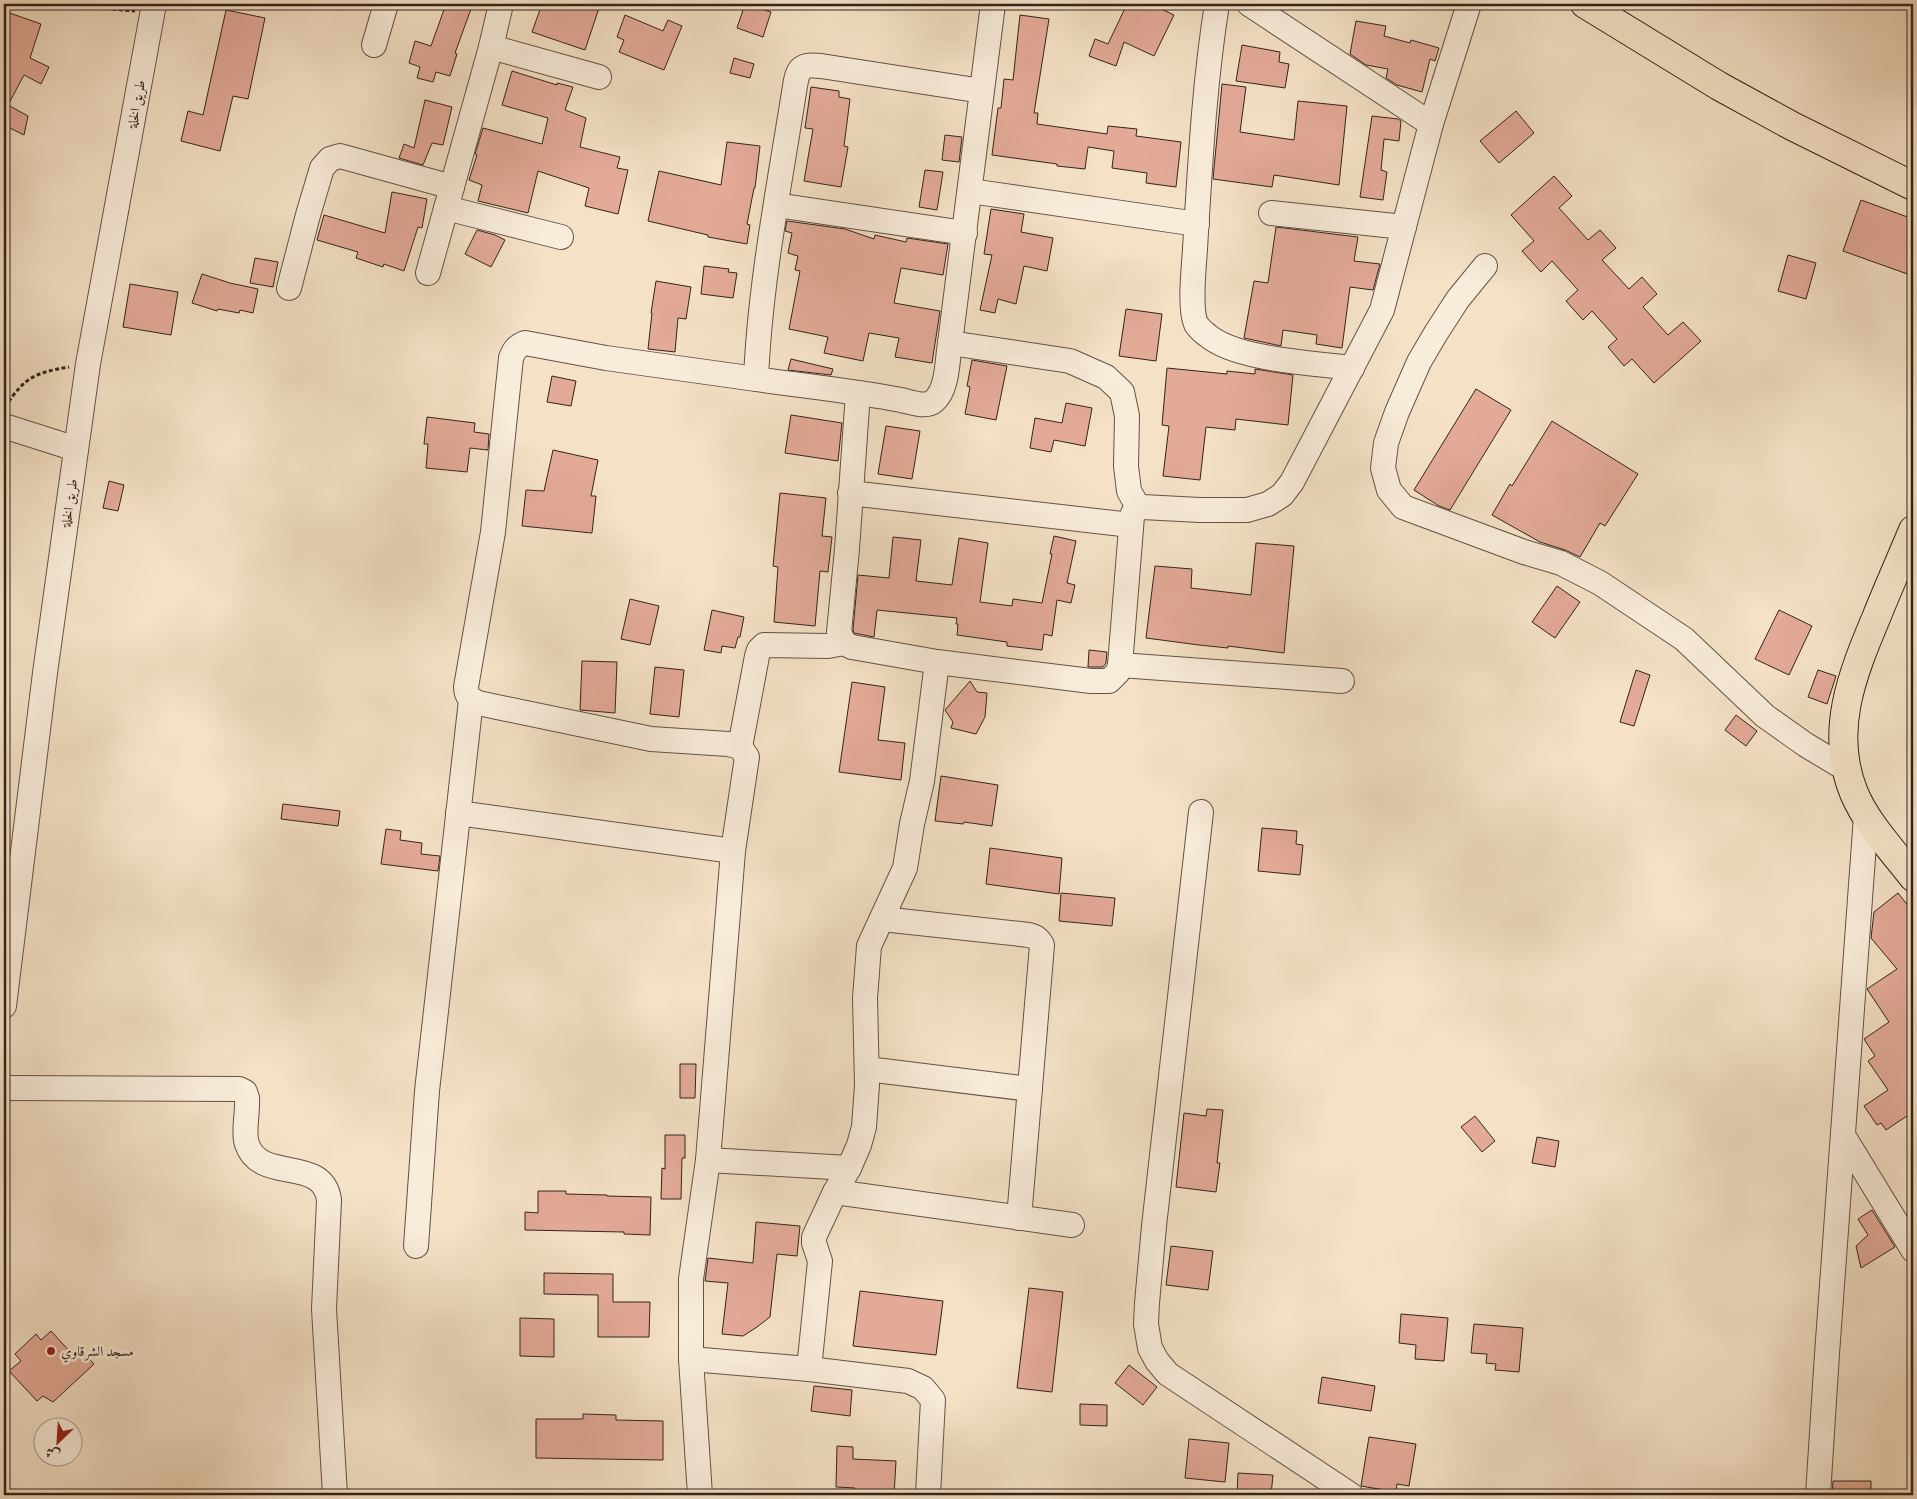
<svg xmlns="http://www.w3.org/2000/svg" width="1917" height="1499" viewBox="0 0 1917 1499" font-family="'IM FELL Great Primer',Amiri,serif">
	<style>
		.building { fill: #e3aa98; stroke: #34231c }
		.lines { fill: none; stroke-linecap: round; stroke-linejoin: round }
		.minor-casing { stroke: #645246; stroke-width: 26 }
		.major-casing { stroke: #34231c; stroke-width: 30 }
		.path { stroke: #34231c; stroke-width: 3; stroke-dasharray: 4 2.5; stroke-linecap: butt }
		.minor { stroke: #f8ecda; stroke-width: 24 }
		.major { stroke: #f4e1c6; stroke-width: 28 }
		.poi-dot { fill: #8f2418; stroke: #f8ecda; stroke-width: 2 }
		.labels { text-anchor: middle; stroke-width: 5; stroke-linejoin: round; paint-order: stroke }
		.street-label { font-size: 14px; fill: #34231c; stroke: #f8ecda }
		.poi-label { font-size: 14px; fill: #34231c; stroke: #f8ecda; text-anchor: start }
	</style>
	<rect width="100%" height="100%" fill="#f4e1c6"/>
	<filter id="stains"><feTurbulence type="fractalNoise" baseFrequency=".004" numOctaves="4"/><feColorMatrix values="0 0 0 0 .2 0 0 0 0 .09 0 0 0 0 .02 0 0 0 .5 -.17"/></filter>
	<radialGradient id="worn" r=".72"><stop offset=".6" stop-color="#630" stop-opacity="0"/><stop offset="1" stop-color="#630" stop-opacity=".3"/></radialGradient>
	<g class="building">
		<path d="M446,4h10l15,5 -16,44 2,1 -7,22 -14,-4 -3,10 -16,-4 3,-11 -11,-4 6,-22 16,5z"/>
		<path d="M542,4h46l11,4 -14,42 -53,-18z"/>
		<path d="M745,4l26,8 -8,25 -26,-9z"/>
		<path d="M1127,4h24l23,11 -20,41 -30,-14 -8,24 -27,-10 6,-17 13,5z"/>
		<path d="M226,10l39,8 -17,81 -15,-3 -13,55 -39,-10 7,-30 15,4z"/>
		<path d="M4,11l37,13 -11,34 19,9 -8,17 -17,-9 -16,30 20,11 -4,19 -20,-10z"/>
		<path d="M625,15l38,16 5,-11 14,6 -18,44 -45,-18 5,-12 -7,-3z"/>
		<path d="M1020,15l29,4 -15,94h4l-1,11 70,10 1,-8 29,3 -1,7 45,6 -5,45 -30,-4 1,-10 -35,-5 2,-17 -26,-4 -3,22 -28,-3v-2l-65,-9 6,-47h3l3,-29 9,1z"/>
		<path d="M1356,21l30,5 -2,10 26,7 1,-3 28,8 -4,13 -5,-2 -8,33 -25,-7 -11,-7 2,-9 -22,-4 -16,-11z"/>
		<path d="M1242,45l38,7 -1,10 10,2 -4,24 -49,-7z"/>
		<path d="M734,58l20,6 -4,14 -20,-5z"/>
		<path d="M512,71l45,14v-2l16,4 -8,23 21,8 -6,29 40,10 -3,11 11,2 -10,44 -33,-8 4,-18 -51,-17 -10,42 -50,-12 4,-16 -13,-5 8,-25 -2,-1 8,-26 59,16 6,-26 -46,-13z"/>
		<path d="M1222,84l24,3 -6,45 54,8 4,-39 49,5 -8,79 -65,-10 -2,12 -59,-8z"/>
		<path d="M811,87l28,4v6l11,2 -6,47 4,1 -7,40 -37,-6 9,-52 -8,-1z"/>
		<path d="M425,100l27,7 -9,38 -11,-2 -9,22 -24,-7 5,-14 10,4z"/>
		<path d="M1516,111l18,22 -35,30 -19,-22z"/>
		<path d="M1372,116l26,3 3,2 -2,20 -15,-2 -3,31 6,2 -4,28 -23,-3z"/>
		<path d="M945,135l17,2 -3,25 -17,-2z"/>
		<path d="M727,142l33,4 -5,42h-1l-7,36 3,1 -3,19 -39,-7v-2l-60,-14 11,-50 62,14z"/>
		<path d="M925,170l18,2 -6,38 -18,-3z"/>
		<path d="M1554,176l18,20 -13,12 29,32 12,-10 16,18 -14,12 27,29 13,-12 15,17 -14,13 25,28 15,-13 18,19 -47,42 -22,-24 -8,7 -16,-19 9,-8 -25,-28 -9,9 -17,-19 12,-11 -26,-29 -11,11 -19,-21 12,-10 -23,-26z"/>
		<path d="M392,192l35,7 -5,29 -4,-1 -14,44 -20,-7 -1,3 -27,-9 2,-6 -41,-12 7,-25 61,18z"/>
		<path d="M1861,200l52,19v57l-70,-25z"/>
		<path d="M991,209l33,5 -3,18 32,6 -6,33 -23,-5 -8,38 -18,-5 -3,14 -15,-3 12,-55 -8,-1z"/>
		<path d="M787,221l58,8 29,10 1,-4 31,7 1,-4 41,6 -5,31 -42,-7 -7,35 46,8 -8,52 -37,-6 4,-19 -30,-5 -6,28 -39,-8 4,-16 -39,-8 11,-58 -5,-1 3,-14 -10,-3 4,-20 -7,-2z"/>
		<path d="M1276,227l82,10 -4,24 26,3 -7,26 -23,-3 -8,61 -26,-4 1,-9 -34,-5 -2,16 -37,-8 10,-57 14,2z"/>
		<path d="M477,230l18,5 10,5 -14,27 -26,-13z"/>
		<path d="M1788,255l28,8 -10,36 -28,-8z"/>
		<path d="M255,258l23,4 -5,25 -23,-4z"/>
		<path d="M704,266l25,3 -1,3 9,1 -4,25 -32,-4z"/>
		<path d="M202,274l28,9 28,6 -5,24 -13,-3 -1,3 -21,-4 -1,2 -25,-8z"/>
		<path d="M656,281l35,6 -5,32 -8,-1 -3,34 -27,-3 4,-36h-1z"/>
		<path d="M130,284l48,8 -7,43 -48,-8z"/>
		<path d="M1126,309l36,5 -6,47 -37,-5z"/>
		<path d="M791,359l42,10 -2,6 -43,-5z"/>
		<path d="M972,360l35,6 -11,54 -31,-6 5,-27 -3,-1z"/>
		<path d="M1167,368l60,6v-3l28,3v-5l38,6 -5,50 -52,-6 -1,11 -29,-3 -6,53 -37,-4 6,-50 -7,-1z"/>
		<path d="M552,376l24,5 -5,25 -24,-4z"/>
		<path d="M1476,389l35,21 -61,100 -11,-4 -25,-16z"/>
		<path d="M1066,403l26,5 -7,38 -31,-6 -3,12 -21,-4 5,-30 27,5z"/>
		<path d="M791,415l51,8 -4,38 -53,-8z"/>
		<path d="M427,417l48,6 -1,9 15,2 -1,16 -18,-2 -3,24 -41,-4 2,-24h-4z"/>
		<path d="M1552,421l86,53 -33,52 -5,-3 -20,34 -15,-7 -25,-8 -48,-27 18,-31 2,2z"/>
		<path d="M886,426l34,5 -8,48 -34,-5z"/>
		<path d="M553,450l45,10 -7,36h5l-4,37 -70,-7 4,-36 18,1z"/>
		<path d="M109,481l15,4 -6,26 -15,-3z"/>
		<path d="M780,493l46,5 -4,38 10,1 -4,35 -8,-1 -5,55 -41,-4 4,-55 -5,-1z"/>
		<path d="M1054,536l22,5 -9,42 8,2 -4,18 -14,-3 -5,36 -8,-2 -2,16 -35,-4v-4l-50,-7 1,-11h-2l1,-6 -80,-8 -3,27 -20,-4 -1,-3 5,-55 31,3 4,-41 28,3 -5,41 36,4 7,-47 29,5 -8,59 32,4 1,-7 29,4 10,-49h-2z"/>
		<path d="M1256,543l38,3 -10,107 -56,-7v2l-29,-3 -53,-7 9,-72 37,3 -1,19 60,7z"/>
		<path d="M1557,586l23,16 -25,36 -23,-16z"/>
		<path d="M630,599l29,7 -9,39 -29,-6z"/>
		<path d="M712,610l32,7 -4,20h-2l-3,11 -13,-2 -1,7 -17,-3z"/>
		<path d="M1779,610l33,16 -23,49 -34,-16z"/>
		<path d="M1089,650l18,2 -1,11 -3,4h-15z"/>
		<path d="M582,661l35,1 -2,51 -35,-3z"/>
		<path d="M655,667l29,3 -5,47 -29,-3z"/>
		<path d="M1636,670l14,5 -16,51 -14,-4z"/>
		<path d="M1818,670l18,6 -9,28 -19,-7z"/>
		<path d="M970,681l7,11 10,1 -2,24 -9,17 -25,-6 2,-6 -8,-12z"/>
		<path d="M852,682l33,5 -7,53 27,3 -4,37 -62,-8z"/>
		<path d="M1736,715l21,16 -11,15 -21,-16z"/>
		<path d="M941,776l57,9 -6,41 -28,-4 -1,2 -28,-3z"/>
		<path d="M283,804l57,7 -2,15 -57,-7z"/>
		<path d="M1262,828l35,3 -1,13 7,1 -3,30 -42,-4z"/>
		<path d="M386,829l15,2 -1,9 22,3 -1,11 19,2 -2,15 -57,-7z"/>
		<path d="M990,848l72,10 -3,36 -73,-10z"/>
		<path d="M1061,893l54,5 -3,28 -53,-5z"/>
		<path d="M1898,893l15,19v200l-27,18 -5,-7 -4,2 -13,-19 24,-16 -20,-29 7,-5 -11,-17 25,-17 -22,-33 30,-20 -26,-31 3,-26z"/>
		<path d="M680,1064h16l-1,34h-15z"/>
		<path d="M1207,1109l16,1 -6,53h3l-4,29 -40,-5 8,-74 22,3z"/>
		<path d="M1475,1116l20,25 -13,11 -21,-25z"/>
		<path d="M665,1135h20v23h-3l-1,41h-20l1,-31 3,1z"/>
		<path d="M1537,1137l22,4 -4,26 -23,-4z"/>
		<path d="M538,1191h28v3l41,1v1l44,1 -1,38 -26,-1v-2l-99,-2v-18l13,1z"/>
		<path d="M1872,1210l23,37 -34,21 -5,-22 12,-11 -10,-16z"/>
		<path d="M756,1222l44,4 -3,30 -20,-2 -7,63 -13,10 -14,9 -21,-2 6,-51 -23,-2 3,-23 45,5z"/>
		<path d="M1171,1246l42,5 -5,39 -42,-5z"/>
		<path d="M544,1273l69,1v28h37l-1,35h-51v-42l-54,-1z"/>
		<path d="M1029,1288l34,4 -11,100 -35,-4z"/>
		<path d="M860,1291l83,10 -7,54 -83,-9z"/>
		<path d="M1401,1314l47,4 -4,43 -29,-2 1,-14 -17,-2z"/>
		<path d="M520,1318l34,1v38l-34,-1z"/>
		<path d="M1474,1324l49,4 -4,44 -24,-2 1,-6 -10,-1 1,-9 -16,-1z"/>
		<path d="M51,1331l22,24 7,-6 14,15 -41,38 -10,-6 -6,5 -28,-30 12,-10 -6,-7 21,-20 5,6z"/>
		<path d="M1129,1365l28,22 -14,18 -28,-22z"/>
		<path d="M1322,1377l53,9 -4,25 -53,-8z"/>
		<path d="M814,1386l38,4 -2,26 -39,-5z"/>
		<path d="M1080,1404l27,1v21l-27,-1z"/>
		<path d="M583,1414l33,1v5l47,1v39l-127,-2v-39h47z"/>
		<path d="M1369,1437l47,7 -7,42 -12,-2 -1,8 -35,-6z"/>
		<path d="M1189,1439l40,4 -4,39 -40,-4z"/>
		<path d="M837,1446l16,1v12l43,2 -2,34h-39v-7l-19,-1z"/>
		<path d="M1238,1473l35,2 -2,20h-34z"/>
		<path d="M1833,1481h38v14h-39z"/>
	</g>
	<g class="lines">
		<defs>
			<g id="minor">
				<path d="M1217,4c-13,81 -17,163 -22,245 -1,18 -6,59 1,75 2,3 7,8 11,11 29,25 106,28 145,33"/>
				<path d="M1249,4l182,120"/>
				<path d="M374,45l12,-41"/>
				<path d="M491,47l108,30"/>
				<path d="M982,91l-161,-25c-19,-2 -23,1 -26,20 -15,96 -35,196 -39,293 48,7 97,12 145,21 9,2 25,8 33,1 14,-12 13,-40 16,-58l43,-339"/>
				<path d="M970,191l227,33"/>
				<path d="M776,205l189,28"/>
				<path d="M446,208l115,29"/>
				<path d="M1271,213l133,14"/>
				<path d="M1485,266l-27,33 -22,34 -17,29 -22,50 -11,31 -3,25 6,22 14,17 121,45 37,11 39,20 84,56 81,77 41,29 40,24"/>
				<path d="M428,273l63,-226 10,-43"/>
				<path d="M289,288l19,-73 14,-47 8,-9 10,-3 112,31"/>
				<path d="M950,343l120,18 36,16 16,15 5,24 -1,50 3,25 9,16"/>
				<path d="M858,393l-11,156 -8,83 5,11 8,4 85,15 154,19h18l9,-9 2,-7 12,-149c2,-6 4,-9 10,-9l58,3h47l21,-6 14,-9 10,-13 90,-172 49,-186 38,-120"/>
				<path d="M4,426l72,23"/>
				<path d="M850,493l281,32"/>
				<path d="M1120,665l222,16"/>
				<path d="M740,747l17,-91 2,-6 5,-5 64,1 16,-3"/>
				<path d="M1201,812l-47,414 -7,77 -1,21 4,24 7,13 11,13 183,121"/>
				<path d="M458,813l275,38"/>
				<path d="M882,919l138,15c10,1 17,1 22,11l-23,273"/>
				<path d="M4,1006l41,-333 43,-309 66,-360"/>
				<path d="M867,1069l163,20"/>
				<path d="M4,1088l235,1 6,3 2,6c1,13 -4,35 0,46 13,40 76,11 82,56l-5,109 11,186"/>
				<path d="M1844,1137l69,113"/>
				<path d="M708,1160l141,8"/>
				<path d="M835,1192l237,33"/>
				<path d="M416,1246l11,-155 44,-391"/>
				<path d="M691,1359l118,10 11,-108 -6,-18v-6l21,-45 14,-24 10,-23 5,-18 3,-42 -2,-87 4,-52 36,-78 7,-44 10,-43 15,-119"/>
				<path d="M809,1369l99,12 15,7 10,12 -5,95"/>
				<path d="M700,1495l-9,-136v-80l17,-119 25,-309 14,-94 -7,-10 -12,-3 -77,-5 -173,-36c-8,-4 -12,-7 -12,-16l27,-155 18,-174c3,-8 6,-12 14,-15l81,15 150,21"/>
				<path d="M1818,1495l9,-141 39,-538"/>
			</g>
			<g id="major">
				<path d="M1585,4l134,82 73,40 121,60"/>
				<path d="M1913,530c-12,29 -25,58 -37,88 -24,57 -47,114 -22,175 13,31 39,58 59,84"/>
			</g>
		</defs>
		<use href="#minor" class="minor-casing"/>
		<use href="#major" class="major-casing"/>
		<g class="path">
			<path d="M54,4l81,7"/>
			<path d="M5,407c20,-30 29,-34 64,-40"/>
		</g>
		<use href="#minor" class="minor"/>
		<use href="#major" class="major"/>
	</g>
	<circle class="poi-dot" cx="51" cy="1351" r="5"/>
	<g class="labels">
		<g class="street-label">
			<text transform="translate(136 104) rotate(-80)" y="5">طريق الخلة</text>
			<text transform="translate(69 503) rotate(-82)" y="5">طريق الخلة</text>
		</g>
		<g class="poi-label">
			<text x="61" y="1356">مسجد الشرقاوي</text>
		</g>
	</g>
	<rect width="1917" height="1499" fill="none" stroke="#f4e1c6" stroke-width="20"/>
	<rect x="5" y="5" width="1907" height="1489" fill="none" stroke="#34231c" stroke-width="2.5"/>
	<rect x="10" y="10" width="1897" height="1479" fill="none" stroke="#34231c"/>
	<g transform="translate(58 1442) rotate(205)"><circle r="24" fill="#f8ecda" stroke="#aa9c8e"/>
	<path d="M0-4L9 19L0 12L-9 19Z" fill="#8f2418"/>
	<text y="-8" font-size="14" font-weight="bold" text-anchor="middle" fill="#34231c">ش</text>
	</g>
	<rect width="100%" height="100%" filter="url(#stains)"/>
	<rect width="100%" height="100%" fill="url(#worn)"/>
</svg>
